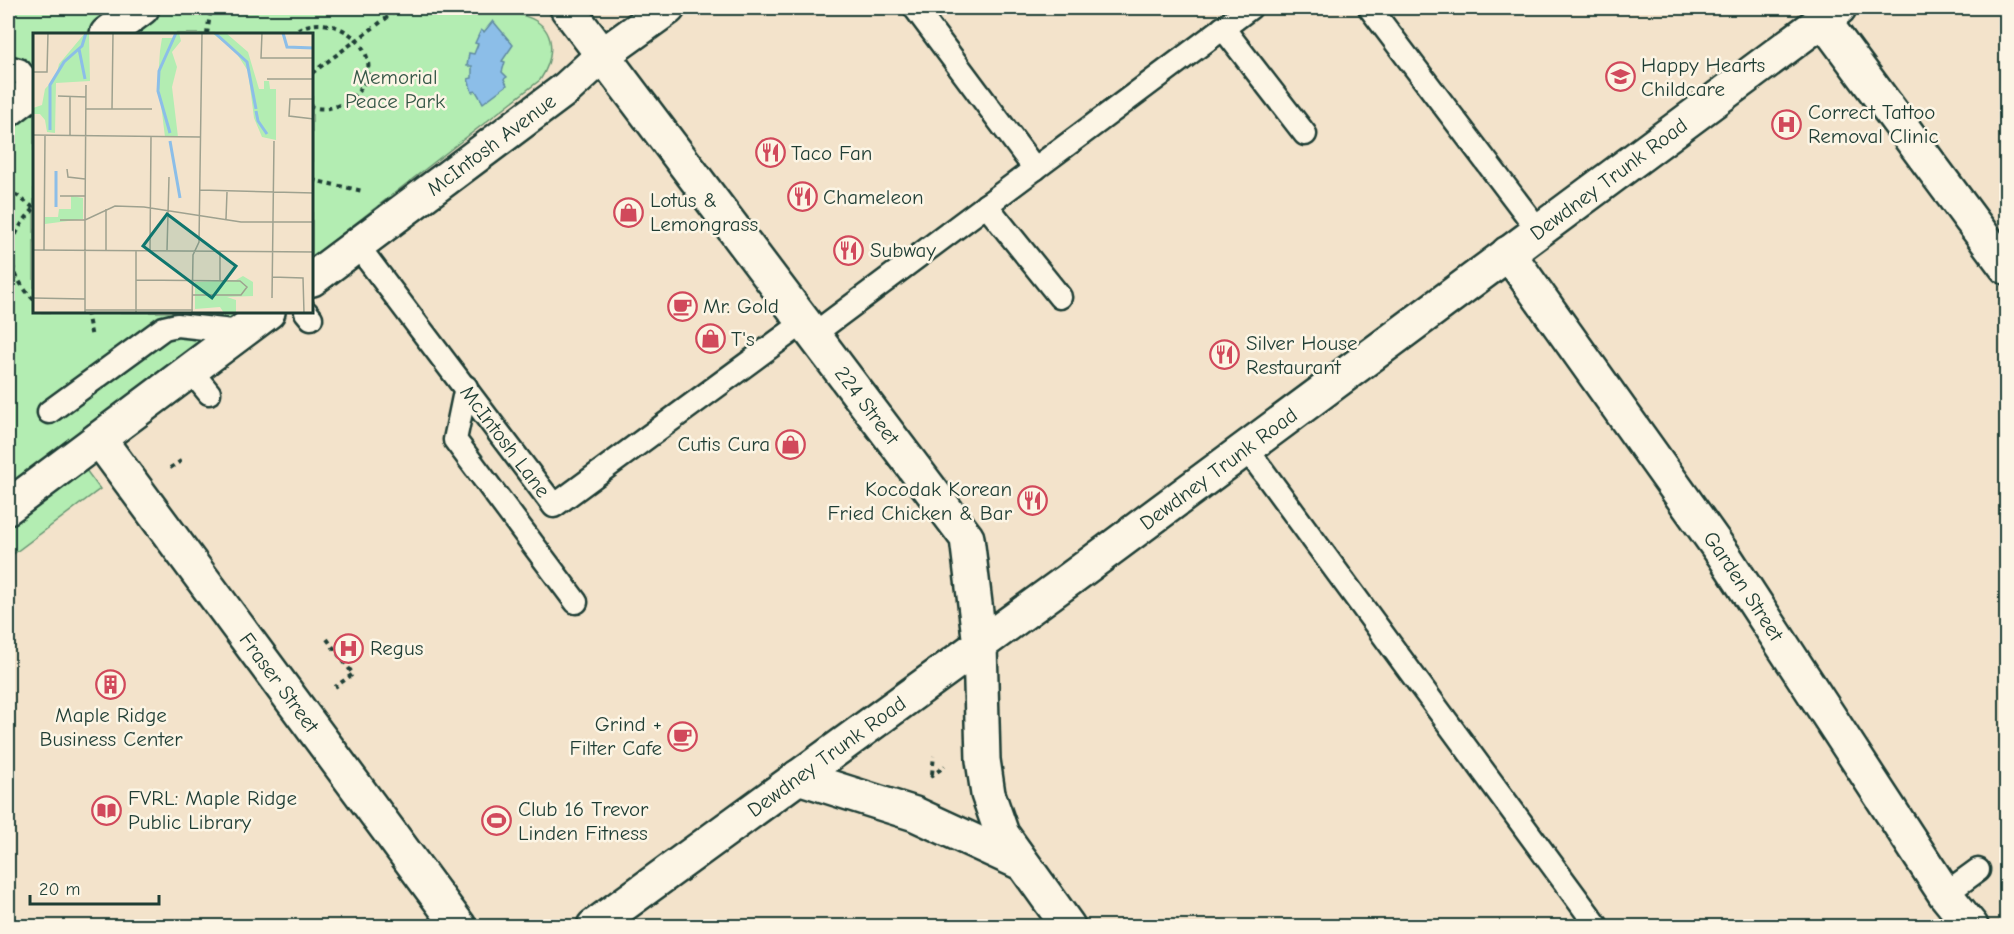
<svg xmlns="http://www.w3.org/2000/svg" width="2014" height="934" viewBox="0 0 2014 934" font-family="'Comic Neue',sans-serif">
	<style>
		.green { fill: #b3edb2; stroke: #699573; stroke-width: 1.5 }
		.water { fill: #8cbee8; stroke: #608aa0; stroke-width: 1.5 }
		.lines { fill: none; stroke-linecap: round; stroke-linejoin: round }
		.lane-casing { stroke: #1f3d34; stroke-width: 27 }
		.street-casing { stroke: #1f3d34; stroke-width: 38 }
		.secondary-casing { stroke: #1f3d34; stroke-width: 38 }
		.path { stroke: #1f3d34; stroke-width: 4; stroke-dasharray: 4.5 4.5; stroke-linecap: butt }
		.lane { stroke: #fcf5e5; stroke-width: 22 }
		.street { stroke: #fcf5e5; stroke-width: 33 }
		.secondary { stroke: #fcf5e5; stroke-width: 33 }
		.labels { text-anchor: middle; stroke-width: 5; stroke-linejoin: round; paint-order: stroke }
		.poi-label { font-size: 21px; fill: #1f3d34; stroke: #fcf5e5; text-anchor: start }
		.park-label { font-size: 21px; fill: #355747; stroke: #fcf5e5 }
		.street-label { font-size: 21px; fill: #1f3d34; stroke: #fcf5e5 }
		.inset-river { fill: none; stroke: #8cbee8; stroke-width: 3 }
		.inset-road { fill: none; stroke: #9ea18f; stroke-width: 1.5 }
		.view { fill: #0f766e; fill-opacity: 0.15; stroke: #0f766e; stroke-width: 3 }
		.inset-edge { fill: none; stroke: #1f3d34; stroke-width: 3 }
	</style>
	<rect width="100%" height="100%" fill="#f3e3cb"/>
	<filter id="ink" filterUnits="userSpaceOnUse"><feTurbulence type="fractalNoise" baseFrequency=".0167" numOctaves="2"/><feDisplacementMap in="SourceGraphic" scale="12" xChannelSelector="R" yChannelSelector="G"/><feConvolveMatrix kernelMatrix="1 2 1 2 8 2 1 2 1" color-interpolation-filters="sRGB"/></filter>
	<g filter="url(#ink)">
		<path class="green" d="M8,8h504c8,9 15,7 24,13 22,14 16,41 4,59l-228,177v-223h-278v278h208l-173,135 31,42 -92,69z"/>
		<path class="water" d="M493,21l20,24 -11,16 3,1 -3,10 5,5 -3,2 3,6 -24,18 -7,-12 -4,1 -4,-13 4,-1v-12h-5l2,-13 5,1 4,-10 -3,-1 6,-13 3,2z"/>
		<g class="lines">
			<defs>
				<g id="lane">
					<path d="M915,8l120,161"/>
					<path d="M1370,8l169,223"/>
					<path d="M1223,28l82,106"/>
					<path d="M8,67l11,3 15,18"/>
					<path d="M986,205l74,92"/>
					<path id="s1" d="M357,245l197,261 250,-184"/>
					<path d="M306,312l5,6"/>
					<path d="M814,334l436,-326"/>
					<path d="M191,371l18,22"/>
					<path d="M466,387l-11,53 121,162"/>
					<path d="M49,412l115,-84 13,-3 65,7"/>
					<path d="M1246,448l351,478"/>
					<path d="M1945,894l33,-24"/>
				</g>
				<g id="street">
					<path d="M1823,20l183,247"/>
					<path d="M107,34l35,-26"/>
					<path d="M8,110l26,-20"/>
					<path id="s2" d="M1508,253l217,304 220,337 26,32"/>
					<path id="s3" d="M312,279l255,-191 37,-34 64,-46"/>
					<path id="s4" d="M99,439l360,487"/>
					<path d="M8,507l260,-195"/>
				</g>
				<g id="secondary">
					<path id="s5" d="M567,8l400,530 13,107 3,115 5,34 14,40 66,92"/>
					<path d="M798,777l117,37 104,48"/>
					<path id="s6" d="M594,926l476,-347 769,-571"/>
				</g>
			</defs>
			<use href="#lane" class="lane-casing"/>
			<use href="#street" class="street-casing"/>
			<use href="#secondary" class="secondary-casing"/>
			<g class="path">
				<path d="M207,34l4,-26"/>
				<path d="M290,34c45,-34 110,27 61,64 -12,9 -25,13 -39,9"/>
				<path d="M312,73l88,-65"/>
				<path d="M312,180l51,11"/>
				<path d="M8,189l26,19"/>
				<path d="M34,209c-30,30 -30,61 0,91"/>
				<path d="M87,312l5,26"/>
				<path d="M170,468l11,-7"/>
				<path d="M327,639l26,35 -18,13"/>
				<path d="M932,774l2,-18"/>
				<path d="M930,777l15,-11"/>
			</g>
			<use href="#lane" class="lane"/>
			<use href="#street" class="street"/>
			<use href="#secondary" class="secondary"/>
		</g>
	</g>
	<defs>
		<symbol id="school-ring" viewBox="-11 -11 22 22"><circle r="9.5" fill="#fcf5e5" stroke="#d1495b" stroke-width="1.5"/><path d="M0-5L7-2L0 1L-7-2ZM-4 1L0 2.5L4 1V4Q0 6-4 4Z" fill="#d1495b"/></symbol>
		<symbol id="hospital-ring" viewBox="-11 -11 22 22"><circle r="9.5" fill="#fcf5e5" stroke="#d1495b" stroke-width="1.5"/><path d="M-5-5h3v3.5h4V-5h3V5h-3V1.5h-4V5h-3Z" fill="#d1495b"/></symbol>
		<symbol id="restaurant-ring" viewBox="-11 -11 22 22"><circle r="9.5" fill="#fcf5e5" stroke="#d1495b" stroke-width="1.5"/><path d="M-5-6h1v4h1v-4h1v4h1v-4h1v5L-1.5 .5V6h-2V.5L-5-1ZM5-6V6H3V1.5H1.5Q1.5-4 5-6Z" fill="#d1495b"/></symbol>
		<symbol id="shop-ring" viewBox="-11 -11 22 22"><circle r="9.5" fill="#fcf5e5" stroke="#d1495b" stroke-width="1.5"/><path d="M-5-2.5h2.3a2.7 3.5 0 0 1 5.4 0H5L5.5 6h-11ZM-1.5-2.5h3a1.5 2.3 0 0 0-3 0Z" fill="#d1495b"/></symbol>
		<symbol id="cafe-ring" viewBox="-11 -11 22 22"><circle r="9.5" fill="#fcf5e5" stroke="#d1495b" stroke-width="1.5"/><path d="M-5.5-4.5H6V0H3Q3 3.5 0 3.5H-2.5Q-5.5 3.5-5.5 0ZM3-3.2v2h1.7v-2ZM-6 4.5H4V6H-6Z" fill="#d1495b"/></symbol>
		<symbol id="building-ring" viewBox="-11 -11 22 22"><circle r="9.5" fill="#fcf5e5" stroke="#d1495b" stroke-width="1.5"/><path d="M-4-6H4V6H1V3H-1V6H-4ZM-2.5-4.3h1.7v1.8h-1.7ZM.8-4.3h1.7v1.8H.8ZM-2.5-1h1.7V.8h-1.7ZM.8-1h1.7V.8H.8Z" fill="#d1495b"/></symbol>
		<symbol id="library-ring" viewBox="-11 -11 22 22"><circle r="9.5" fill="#fcf5e5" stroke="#d1495b" stroke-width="1.5"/><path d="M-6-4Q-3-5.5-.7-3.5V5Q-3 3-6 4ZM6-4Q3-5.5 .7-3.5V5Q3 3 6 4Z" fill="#d1495b"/></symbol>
		<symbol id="stadium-ring" viewBox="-11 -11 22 22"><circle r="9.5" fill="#fcf5e5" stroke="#d1495b" stroke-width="1.5"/><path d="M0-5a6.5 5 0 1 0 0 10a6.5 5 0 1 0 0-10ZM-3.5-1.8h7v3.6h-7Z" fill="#d1495b"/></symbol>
	</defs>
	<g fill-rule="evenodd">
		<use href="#school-ring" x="1604" y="60" width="33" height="33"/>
		<use href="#hospital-ring" x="1770" y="108" width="33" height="33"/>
		<use href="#restaurant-ring" x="754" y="136" width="33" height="33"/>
		<use href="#restaurant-ring" x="786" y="180" width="33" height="33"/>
		<use href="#shop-ring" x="612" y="196" width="33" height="33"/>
		<use href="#restaurant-ring" x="832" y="234" width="33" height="33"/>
		<use href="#cafe-ring" x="666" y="290" width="33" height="33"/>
		<use href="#shop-ring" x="694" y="322" width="33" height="33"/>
		<use href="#restaurant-ring" x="1208" y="338" width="33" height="33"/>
		<use href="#shop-ring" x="774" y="428" width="33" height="33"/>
		<use href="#restaurant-ring" x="1016" y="484" width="33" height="33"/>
		<use href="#hospital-ring" x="332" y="632" width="33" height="33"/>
		<use href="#building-ring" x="94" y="668" width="33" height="33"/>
		<use href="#cafe-ring" x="666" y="720" width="33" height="33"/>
		<use href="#library-ring" x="90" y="794" width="33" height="33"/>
		<use href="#stadium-ring" x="480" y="804" width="33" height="33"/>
	</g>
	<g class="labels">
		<g class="poi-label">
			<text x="1641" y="72">Happy Hearts<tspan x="1641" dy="24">Childcare</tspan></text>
			<text x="1808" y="119">Correct Tattoo<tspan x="1808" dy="24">Removal Clinic</tspan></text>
			<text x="791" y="160">Taco Fan</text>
			<text x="823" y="204">Chameleon</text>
			<text x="650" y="207">Lotus &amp;<tspan x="650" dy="24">Lemongrass</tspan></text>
			<text x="870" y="257">Subway</text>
			<text x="703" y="313">Mr. Gold</text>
			<text x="731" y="346">T's</text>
			<text x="1246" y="350">Silver House<tspan x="1246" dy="24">Restaurant</tspan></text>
			<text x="770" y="451" text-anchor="end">Cutis Cura</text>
			<text x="1012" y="496" text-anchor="end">Kocodak Korean<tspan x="1012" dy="24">Fried Chicken &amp; Bar</tspan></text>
			<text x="370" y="655">Regus</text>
			<text x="111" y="722" text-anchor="middle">Maple Ridge<tspan x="111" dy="24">Business Center</tspan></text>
			<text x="662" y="731" text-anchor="end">Grind +<tspan x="662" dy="24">Filter Cafe</tspan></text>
			<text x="128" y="805">FVRL: Maple Ridge<tspan x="128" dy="24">Public Library</tspan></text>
			<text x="518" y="816">Club 16 Trevor<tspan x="518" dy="24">Linden Fitness</tspan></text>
		</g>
		<g class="park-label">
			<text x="395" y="84">Memorial<tspan x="395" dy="24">Peace Park</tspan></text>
		</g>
		<g class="street-label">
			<text dy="7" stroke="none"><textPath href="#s3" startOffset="224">McIntosh Avenue</textPath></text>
			<text dy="7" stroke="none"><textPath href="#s6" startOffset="1260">Dewdney Trunk Road</textPath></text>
			<text dy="7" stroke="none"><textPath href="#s5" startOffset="498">224 Street</textPath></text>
			<text dy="7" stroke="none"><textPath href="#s1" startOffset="246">McIntosh Lane</textPath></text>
			<text dy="7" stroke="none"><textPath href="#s6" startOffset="774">Dewdney Trunk Road</textPath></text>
			<text dy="7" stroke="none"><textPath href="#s2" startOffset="408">Garden Street</textPath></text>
			<text dy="7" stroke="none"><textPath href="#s4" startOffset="303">Fraser Street</textPath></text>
			<text dy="7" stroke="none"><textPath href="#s6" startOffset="288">Dewdney Trunk Road</textPath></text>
		</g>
	</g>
	<g transform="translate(33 33)">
		<rect width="280" height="280" fill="#f3e3cb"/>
		<path d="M52,0h4l1,48 -34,2 -1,50 -8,-1 -2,-12 -5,-6h-7v-6l9,-3 3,-16 11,-12 3,-13zM142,0h4l2,8 -9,11 5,15 -5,20 6,50h-13l-7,-57 2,-29 2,-13h12zM179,0h14l22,19 11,37h5v-8h5l1,8h6v51l-14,-3 -8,-19 -6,-47 -13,-20zM38,163l12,2v21l-38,5v-7h13l1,-8h12zM210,243l10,6v14l-26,1 9,3v12l-12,1 -4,-6 -25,2v-27l41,-2z" fill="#b3edb2"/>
		<path class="inset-river" d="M182,0l32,29 9,47M250,0l4,14 27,1M46,16l6,30M223,78l2,10 9,13M17,97v-45l14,-23 18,-16 4,-13M137,100l-12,-42 1,-20 17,-38M137,108l10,57M23,138v36"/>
		<path class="inset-road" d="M229,0l-1,25h53M0,39h14l1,-39M234,46h47M25,63l28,1M281,66h-24l-1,17 25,3M53,76h66M79,76l1,-76M0,102l167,2M37,103v-40M34,136l1,8 17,2M167,157l114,3M27,163h25M73,176v41M193,186l1,-27M27,187h25l1,-135M0,217l281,2M11,217l1,-115M52,217v-30l30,-14 29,1 97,15h73M117,217l1,-113M134,217l2,-73M239,244l31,1 1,35M103,247l104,1 7,6 -6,8h-48M187,248v-30M0,265l52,1M239,265l2,-157M52,277h108M52,280v-63M103,280v-63M159,280l1,-58 6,-13 3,-209"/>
		<path class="view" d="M134,181l69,52 -24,32 -69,-52z"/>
		<rect width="280" height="280" class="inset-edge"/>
	</g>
	<rect width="2014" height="934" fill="none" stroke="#fcf5e5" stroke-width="30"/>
	<rect x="15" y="15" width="1984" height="904" fill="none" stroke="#1f3d34" stroke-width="2" filter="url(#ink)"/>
	<path d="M30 895v9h129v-9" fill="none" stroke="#1f3d34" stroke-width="3"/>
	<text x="39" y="895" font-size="18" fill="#1f3d34" stroke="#fcf5e5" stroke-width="4.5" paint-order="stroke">20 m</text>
</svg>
